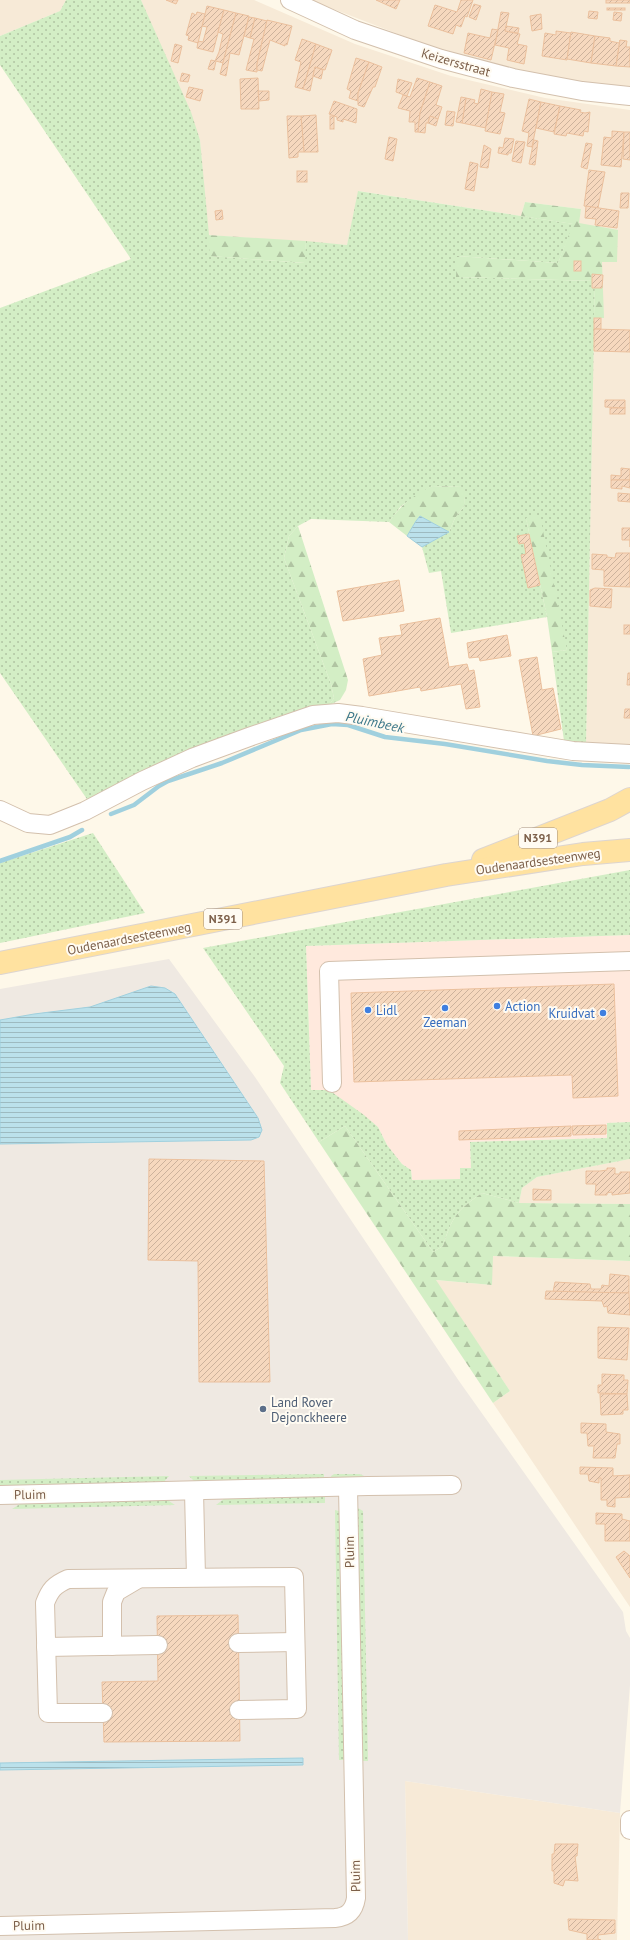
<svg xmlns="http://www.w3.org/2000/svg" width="630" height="1940" viewBox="0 0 630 1940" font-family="'PT Sans',sans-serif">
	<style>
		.residential { fill: #f7ead7 }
		.commercial { fill: #ffe9dd }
		.industrial { fill: #efe9e2 }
		.grass { fill: url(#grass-dots) }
		.forest { fill: url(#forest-firs) }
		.water { fill: url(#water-rules); stroke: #a0d0de }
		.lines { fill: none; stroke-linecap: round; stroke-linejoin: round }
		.stream { stroke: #a0d0de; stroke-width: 4.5 }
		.building { fill: url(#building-hatch); stroke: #ebc09d }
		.minor-casing { stroke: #d3c0ad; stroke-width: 20 }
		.major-casing { stroke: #ddd5d0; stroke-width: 24 }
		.minor { stroke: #fff; stroke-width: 18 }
		.major { stroke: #ffe2a0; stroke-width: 22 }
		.shop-dot { fill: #3f7fe0; stroke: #fffbf2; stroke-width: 1.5 }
		.service-dot { fill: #5c6f8a; stroke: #fffbf2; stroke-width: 1.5 }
		.labels { text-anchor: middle; stroke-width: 4; stroke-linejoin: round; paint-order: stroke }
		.shield { fill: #fffbf2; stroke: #a38e7c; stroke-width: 1 }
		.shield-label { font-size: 12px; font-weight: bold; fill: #7c5f49 }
		.street-label { font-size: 13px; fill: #7c5f49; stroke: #fffbf2 }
		.shop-label { font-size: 13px; fill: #366cbe; stroke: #fffbf2; text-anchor: start }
		.service-label { font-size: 13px; fill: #4e5e75; stroke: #fffbf2; text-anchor: start }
		.water-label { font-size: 14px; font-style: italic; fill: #3d788a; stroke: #fffbf2 }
	</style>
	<defs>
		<pattern id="grass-dots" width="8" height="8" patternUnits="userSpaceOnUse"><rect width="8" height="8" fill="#d3eec5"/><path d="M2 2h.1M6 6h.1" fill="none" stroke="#b0c4a2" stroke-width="1.8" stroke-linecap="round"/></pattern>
		<pattern id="forest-firs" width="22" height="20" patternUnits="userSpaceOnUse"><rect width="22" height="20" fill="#d3eec5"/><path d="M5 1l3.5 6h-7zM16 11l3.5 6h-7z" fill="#b0c4a2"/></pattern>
		<pattern id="water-rules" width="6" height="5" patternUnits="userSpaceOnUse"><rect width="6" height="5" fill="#bbe1eb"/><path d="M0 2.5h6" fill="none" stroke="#9dbac0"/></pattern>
		<pattern id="building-hatch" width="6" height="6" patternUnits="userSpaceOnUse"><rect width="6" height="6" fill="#f6d8be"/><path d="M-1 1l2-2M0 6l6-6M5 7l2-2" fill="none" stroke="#ccb29c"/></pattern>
	</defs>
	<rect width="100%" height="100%" fill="#fef8e9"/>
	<g class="residential">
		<path d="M0,0h66l-6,11 -60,25z"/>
		<path d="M141,0h113l101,44 96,32 94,22 85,12v640l-44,-5 8,-427h7l-23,-95 3,-14 -56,-7 -4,14 -162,-25 -12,54 -139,-10 -8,-95z"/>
		<path d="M310,0h320v88l-42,-3 -96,-19 -50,-15z"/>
		<path d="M630,1159v45l-111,-1 3,-15 15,-11z"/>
		<path d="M492,1256l138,5v346l-137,-204 17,-12 -75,-111 57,5z"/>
		<path d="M405,1781l215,32 -3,127h-209z"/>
	</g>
	<path class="commercial" d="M630,935v187l-23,1 1,15 -138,4 1,26 -11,11 -48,1 -1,-10 -9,-6 -15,-19 -9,-18 -49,-37h-18l-5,-144z"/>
	<path class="industrial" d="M169,959l86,118 204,304 164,231 3,19 4,7v47l-10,128 -215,-32 3,159h-408v-951z"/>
	<g class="grass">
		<path d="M66,0h75l50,112 9,28 11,116 93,7 2,-22 41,4 11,-54 216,33 -16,39 -101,-7v21l138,4 -9,464 -22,-4 -12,-89 15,-2 -41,-132 21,99 -96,16 -10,-62 -12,2 -7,-26 27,-15 6,-14 10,-13 -2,-18 -31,-1 -31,20 -12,16 -78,-3 -13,7 -9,10 -5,22 47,126 3,14 -5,7 -240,97 -89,-129v-365l131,-49 -131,-194v-29l60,-25z"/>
		<path d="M93,833l52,80 -145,30v-80z"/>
		<path d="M630,870v65l-324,11 5,144h18l35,25 14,12 9,18 15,19 9,6 1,10 48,-1v-11h11l-1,-26 137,-4v-15l23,-1v37l-93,18 -15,11 -3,15 -37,-10c-25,17 -30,24 -39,53l-10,6 -88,-126 -26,16 -39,-59 4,-17 -81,-118z"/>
		<path d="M324,1474v6l-129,2 -6,-6z"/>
		<path d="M334,1474h26l4,2v4h-32l-1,-4z"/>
		<path d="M169,1476l-6,7 -163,3v-6z"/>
		<path d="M325,1496v7l-109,2 9,-7z"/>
		<path d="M166,1499l9,6 -163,4 11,-7z"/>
		<path d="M358,1508l5,3 5,250h-6l-5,-251z"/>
		<path d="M335,1510l4,1 6,249h-6z"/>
	</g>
	<g class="forest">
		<path d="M525,202l56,7 -2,14 39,7 -1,32h-15l2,56h-10l1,-37 -139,-4 1,-21 101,7 15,-39 -52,-8z"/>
		<path d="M208,235l98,6 -1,22 -95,-7z"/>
		<path d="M432,486l32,1 1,18 -10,13 -6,14 -29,-16 -4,5 -9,15 -18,-14c13,-18 23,-26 43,-36z"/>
		<path d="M540,516l27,134 -15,2 -5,-35 -21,-99z"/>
		<path d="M298,526l50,154 -2,10 -6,10 -11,5 5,-7 -3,-14 -47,-126 5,-22z"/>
		<path d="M345,1126l88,126 10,-6c9,-29 14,-36 39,-53l37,10 111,1v57l-137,-5 -1,29 -56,-5 74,111 -17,12 -174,-261z"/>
	</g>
	<g class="water">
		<path d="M420,516l29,16 -27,15 -15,-11 9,-15z"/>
		<path d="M151,986l14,2 10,6 83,124 4,12 -3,7 -8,3 -251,4v-124l34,-6 56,-7z"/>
		<path d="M303,1758v7l-303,5v-7z"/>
	</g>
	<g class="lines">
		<g class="stream">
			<path d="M111,814l23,-9 25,-19 9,-5 54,-18 79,-33 31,-6 16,1 37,12 60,7 102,17 35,4 47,2"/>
			<path d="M0,861l70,-24 12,-7"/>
		</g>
	</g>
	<g class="building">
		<path d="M166,0h12l-2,4z"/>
		<path d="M376,0h24l-4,9z"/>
		<path d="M461,0h12l-6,17 -2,-1 -4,11 -5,-2 -3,9 -25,-8 7,-21 22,7z"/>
		<rect x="606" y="0" width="24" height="3"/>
		<path d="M474,4l7,2 -5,14 -7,-3z"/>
		<path d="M207,6l17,4 -11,42 -16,-4 1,-7 5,1 4,-15 -5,-1z"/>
		<rect x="607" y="8" width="18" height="2"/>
		<path d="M224,10l12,3 -13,50 -7,-2 -2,9 -6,-1 3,-9 4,1 4,-9 4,-18 -5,-2z"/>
		<path d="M589,11l9,1 -1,7 -9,-1z"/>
		<path d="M197,12l8,2 -7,29 -10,-3 1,-4 -3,-1 6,-22 4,2z"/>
		<path d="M501,12l8,1 -4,18 15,3 -3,10 10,2 -3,18 -17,-4 2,-12 -14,-3z"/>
		<path d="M614,12l8,1 -1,8 -8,-1z"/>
		<path d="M236,13l13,3 -10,39 -9,-2 -4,23 -6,-2z"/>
		<path d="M541,14l1,15 -10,2 -2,-15z"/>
		<path d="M249,17l6,1 -5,20 -6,-2z"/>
		<path d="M255,18l12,3 -10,43v8l-11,-2 8,-31 -4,-1z"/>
		<path d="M267,20l25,6 -5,19 -2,-1v2l-15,-6 -8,31 -5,-1v-6z"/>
		<path d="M506,26l13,2 -1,5 -13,-2z"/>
		<path d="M492,29l6,1 -7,30 -27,-7 4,-20 22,5z"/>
		<path d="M556,31l15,2 -4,27 -25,-4 3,-23 11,2z"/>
		<path d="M571,32l24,4 -4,27 -24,-4z"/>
		<path d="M595,36l15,2v3l9,2 1,-3 -4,26 -25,-3z"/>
		<path d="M302,39l14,5 -13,45 -8,-2 6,-25 -6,-2z"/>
		<path d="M620,40l7,1 -1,6h4v20l-14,-1z"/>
		<path d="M175,44l7,2 -4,17 -7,-2z"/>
		<path d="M316,44l16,6 -7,20 -10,-3 -5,24 -7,-2z"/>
		<path d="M356,58l13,4 -11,31v8l-9,-3 2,-7 -4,-2z"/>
		<path d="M369,62l13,5 -7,20h-2l-9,20 -6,-2v-12z"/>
		<path d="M315,67l8,3 -2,9 -8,-3z"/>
		<path d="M182,73l8,2 -2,7 -8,-1z"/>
		<path d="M258,78l1,31h-18l-1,-30z"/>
		<path d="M417,78l13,4 -10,31 -2,19h-3v-10h-6l1,-11 -12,-3 5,-13 7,2z"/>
		<path d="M398,79l14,4 -5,13 -11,-4z"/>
		<path d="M430,82l12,4 -6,19 6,2 -4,12 -8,-3 -2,7h-2l-1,10 -7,-1 2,-19z"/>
		<path d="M189,87l14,3 -3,11 -14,-4z"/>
		<path d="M481,89l11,3 -6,36 -24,-5 4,-25 9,2 -1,3 4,1z"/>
		<path d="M258,91h11v9l-10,1z"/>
		<path d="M492,92l12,2 -4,18 5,1 -5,21 -15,-3z"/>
		<path d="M461,97l5,1 -4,25 -6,-1z"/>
		<path d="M529,99l12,3 -9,45 -5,-1 2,-13 -7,-2z"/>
		<path d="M334,101l23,8 -1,14 -13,-4v3l-6,-2v-3l-8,-3z"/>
		<path d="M541,102l19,4 -6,26 -18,-4z"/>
		<path d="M560,106l21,4 -1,2 5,1 5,-1 -2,20 -4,-1 -1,5 -16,-3 -1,3 -12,-2z"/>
		<path d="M447,111l8,1 -2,14 -8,-1z"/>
		<path d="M316,115l2,37h-14l-3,-36z"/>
		<path d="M287,116h14l3,36h-6v5l-9,1z"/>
		<rect x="330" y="116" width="4" height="13"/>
		<path d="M430,116l8,3 -2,7 -8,-3z"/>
		<path d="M612,131l12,1 -3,35 -20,-2 3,-28 8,1z"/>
		<path d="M624,132h6v28l-7,-1z"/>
		<path d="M389,137l8,2 -4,22 -8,-2z"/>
		<path d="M505,138l9,1 -3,14h-3v2l-10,-2 1,-6 4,1z"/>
		<path d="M534,140l4,1 -3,24 -6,-1z"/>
		<path d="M516,141l9,1 -4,21 -9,-2z"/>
		<path d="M586,143l6,1 -5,25 -6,-2z"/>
		<path d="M484,145l7,4 -3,19 -8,-1z"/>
		<path d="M470,162l8,2 -4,27 -9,-2z"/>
		<path d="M589,170l16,2 -7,36 -14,-2z"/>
		<rect x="297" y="171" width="10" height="11"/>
		<path d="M621,193h8l-1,15h-8z"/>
		<path d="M586,206l33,5 -2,17 -22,-3 1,-6 -11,-1z"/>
		<path d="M222,210l1,9 -7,1 -1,-9z"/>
		<rect x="574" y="261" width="7" height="10"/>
		<path d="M592,274l11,1 -1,13h-10z"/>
		<rect x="594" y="318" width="7" height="11"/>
		<path d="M594,329l36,1v22l-36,-1z"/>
		<path d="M605,400h20v8l-20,-1z"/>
		<rect x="610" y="408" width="15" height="6"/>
		<path d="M621,468l9,1v11h-19v-5l10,1z"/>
		<path d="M611,480h19v8l-8,-2v3l-11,-1z"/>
		<path d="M618,493l12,1v8l-12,-1z"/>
		<path d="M622,528h8v19v-7h-8z"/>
		<path d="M529,534l11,51 -12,3 -7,-33 5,-1 -2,-11 -5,1 -2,-8z"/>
		<path d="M616,553h14v34l-26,-1v-16l-12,-1v-15l15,1v2l8,1z"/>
		<path d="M399,580l5,31 -61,10 -6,-30z"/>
		<path d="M595,588l17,1 -1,19 -21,-2v-16z"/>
		<path d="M440,618l9,49 18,-3 2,7 5,-1 6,37 -14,2 -5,-25 -40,7 -1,-4 -51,9 -6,-37 19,-4 -3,-17 23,-3 -2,-10z"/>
		<rect x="624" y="625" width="6" height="9"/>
		<path d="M507,635l4,21 -31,5 -1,-4 -10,1 -2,-15z"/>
		<path d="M537,657l5,33 11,-2 8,41 -28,7 -14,-76z"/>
		<path d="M628,673h2v12h-3z"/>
		<path d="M625,709h5v9h-6z"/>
		<path d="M614,984l4,112 -45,2 -1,-23 -218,7 -3,-89z"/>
		<path d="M606,1125v9l-33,1 -1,-9z"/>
		<path d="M571,1126v10l-112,4v-9z"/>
		<path d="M149,1159l115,2 6,221h-71l-1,-121 -50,-1z"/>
		<path d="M607,1168h8v6h5v-2h10v21l-18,2v-3l-5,1v2h-12l1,-11h-10v-13h14l7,-1z"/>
		<path d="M533,1189l18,1v10h-18z"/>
		<path d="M610,1274l19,2v17l-76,-1 2,-10 35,2 1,5h10l1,-4 7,1z"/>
		<path d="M546,1291l83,2 1,22 -22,-2 -1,-7 -3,1 -2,-6 -57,-2z"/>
		<path d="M598,1327l31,1 -2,32 -29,-2z"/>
		<path d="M602,1374l22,1v5h4l-1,14 -29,-1v-8h4z"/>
		<path d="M600,1394h27l1,16h-5v4l-22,1z"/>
		<path d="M581,1423l25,1v8l14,2v10h-3l-2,14h-22l1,-12h-6l-1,-13h-6z"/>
		<path d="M580,1467l33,1v8l17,-1v22l-15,1v9l-8,-1v-6h-6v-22h-2v5l-10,-2 -1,-7h-8z"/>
		<path d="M596,1513l26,1v5l8,2v20h-25v-17h-9z"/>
		<path d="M624,1551l6,5v22l-14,-21z"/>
		<path d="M238,1615l2,126 -136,1 -2,-60 56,-1 -1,-65z"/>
		<path d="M555,1844h23l-1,12h-2l3,25 -13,-1 -2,6 -9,-3v-12h-2v-17h2z"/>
		<path d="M568,1919l47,1v13l-17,2v4l3,1h-14v-6l-18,-4z"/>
	</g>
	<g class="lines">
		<defs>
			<g id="minor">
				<path d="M290,0l65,30 86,29 72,19 69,13 48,5"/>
				<path d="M0,810l28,13 22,2 35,-14 57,-30 50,-23 57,-21 64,-22 25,-2 24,3 211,35 57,3"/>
				<path d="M332,1083l-3,-112 301,-10"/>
				<path d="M194,1491l2,86"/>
				<path d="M0,1495l368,-9 84,-1"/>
				<path d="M238,1643l57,-1"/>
				<path d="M112,1646v-44l4,-10 22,-13"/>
				<path d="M46,1647l112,-2"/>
				<path d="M103,1713h-55l-3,-110c5,-13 9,-18 23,-24l226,-2 3,132 -58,1"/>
				<path d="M630,1820v10"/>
				<path d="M0,1926l335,-8c12,-1 19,-7 21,-20l-8,-411"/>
			</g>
			<g id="major">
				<path d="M483,860l127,-50 20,-11"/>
				<path d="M0,963l446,-88 137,-21 47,-4"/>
			</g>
		</defs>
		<use href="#minor" class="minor-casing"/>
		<use href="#major" class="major-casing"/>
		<use href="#minor" class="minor"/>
		<use href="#major" class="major"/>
	</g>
	<g class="shop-dot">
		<circle cx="497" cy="1006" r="4"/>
		<circle cx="445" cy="1008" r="4"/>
		<circle cx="368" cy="1010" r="4"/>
		<circle cx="603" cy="1013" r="4"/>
	</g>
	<circle class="service-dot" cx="263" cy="1409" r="4"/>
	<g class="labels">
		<g class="shield">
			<rect x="519" y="828" width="38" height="20" rx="3"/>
			<rect x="204" y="909" width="38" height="20" rx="3"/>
		</g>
		<g class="shield-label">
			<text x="538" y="842">N391</text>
			<text x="223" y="923">N391</text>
		</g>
		<g class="street-label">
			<text transform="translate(456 62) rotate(16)" y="5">Keizersstraat</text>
			<text transform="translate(538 861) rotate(-8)" y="5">Oudenaardsesteenweg</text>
			<text transform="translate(129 938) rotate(-11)" y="5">Oudenaardsesteenweg</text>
			<text transform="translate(30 1494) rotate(-1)" y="5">Pluim</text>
			<text transform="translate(349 1552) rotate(-91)" y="5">Pluim</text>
			<text transform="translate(355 1876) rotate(-91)" y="5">Pluim</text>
			<text transform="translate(29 1925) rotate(-1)" y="5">Pluim</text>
		</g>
		<g class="shop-label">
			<text x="505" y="1011">Action</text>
			<text x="376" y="1015">Lidl</text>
			<text x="595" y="1018" text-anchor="end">Kruidvat</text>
			<text x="445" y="1027" text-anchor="middle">Zeeman</text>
		</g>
		<g class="service-label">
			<text x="271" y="1407">Land Rover<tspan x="271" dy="15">Dejonckheere</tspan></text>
		</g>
		<g class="water-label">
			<text transform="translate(375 722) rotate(12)" y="5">Pluimbeek</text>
		</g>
	</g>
</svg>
